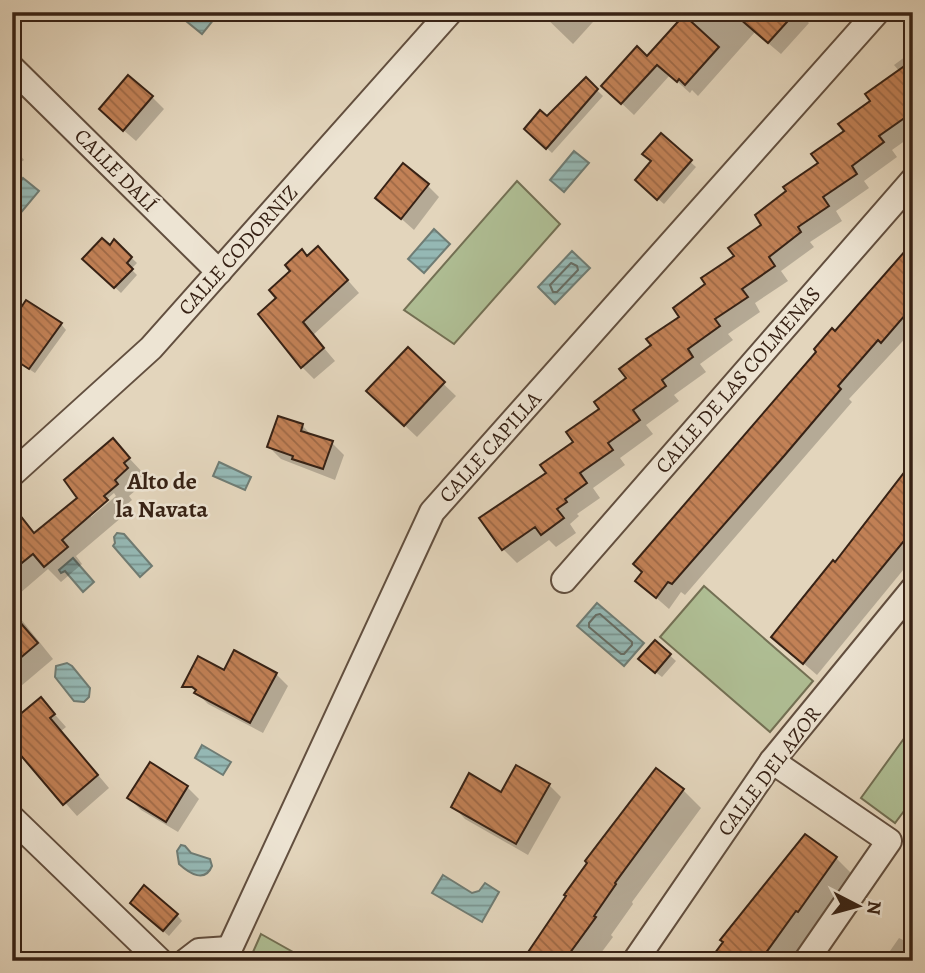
<svg xmlns="http://www.w3.org/2000/svg" width="925" height="973" viewBox="0 0 925 973" font-family="Alegreya,serif">
	<style>
		.green { fill: #afbe94; stroke: #737054; stroke-width: 2 }
		.water { fill: url(#water-rules); stroke: #6f7c74; stroke-width: 2 }
		.shadow { fill: #0003; fill-rule: evenodd }
		.lines { fill: none; stroke-linecap: round; stroke-linejoin: round }
		.shore { stroke: #666d64; stroke-width: 2 }
		.building { fill: url(#building-back-hatch); stroke: #372215; stroke-width: 2 }
		.street-casing { stroke: #624f3f; stroke-width: 28 }
		.street { stroke: #ede4d3; stroke-width: 24 }
		.labels { text-anchor: middle; stroke-width: 5; stroke-linejoin: round; paint-order: stroke }
		.street-label { font-size: 21px; fill: #372215; stroke: #ede4d3 }
		.quarter-label { font-size: 24px; font-weight: bold; fill: #372215; stroke: #ede4d3 }
	</style>
	<defs>
		<pattern id="water-rules" width="6" height="5" patternUnits="userSpaceOnUse" patternTransform="scale(1.75)"><rect width="6" height="5" fill="#95b8b4"/><path d="M0 2.5h6" fill="none" stroke="#7a9591"/></pattern>
		<pattern id="building-back-hatch" width="6" height="6" patternUnits="userSpaceOnUse" patternTransform="scale(1.75)"><rect width="6" height="6" fill="#c28156"/><path d="M-1 5l2 2M0 0l6 6M5-1l2 2" fill="none" stroke="#9e6946"/></pattern>
	</defs>
	<rect width="100%" height="100%" fill="#e3d5bc"/>
	<filter id="stains"><feTurbulence type="fractalNoise" baseFrequency=".00286" numOctaves="4"/><feColorMatrix values="0 0 0 0 .2 0 0 0 0 .09 0 0 0 0 .02 0 0 0 .5 -.17"/></filter>
	<radialGradient id="worn" r=".72"><stop offset=".6" stop-color="#630" stop-opacity="0"/><stop offset="1" stop-color="#630" stop-opacity=".3"/></radialGradient>
	<g class="green">
		<path d="M517,181l43,43 -106,120 -50,-34z"/>
		<path d="M704,586l109,95 -43,51 -110,-95z"/>
		<path d="M913,726v73l-18,24 -34,-25z"/>
		<path d="M261,934l48,27h-60z"/>
	</g>
	<g class="water">
		<path d="M175,12h31l8,7 -12,15z"/>
		<path d="M574,151l15,12 -25,29 -14,-12z"/>
		<path d="M23,178l16,13 -26,31 -1,-31z"/>
		<path d="M434,229l16,15 -26,29 -16,-14z"/>
		<path d="M572,251l18,17 -35,36 -17,-17z"/>
		<path d="M219,462l32,15 -6,13 -32,-14z"/>
		<path d="M117,533l7,1 28,32 -12,11 -27,-31 2,-3 -1,-6z"/>
		<path d="M73,558l21,24 -11,10 -18,-21 -4,2 -2,-3z"/>
		<path d="M597,603l47,40 -20,23 -47,-40z"/>
		<path d="M67,663l5,3 18,22 -1,9 -5,5 -10,-1 -19,-24 1,-11z"/>
		<path d="M202,745l29,17 -8,13 -28,-17z"/>
		<path d="M181,845l4,1 6,7 19,6 2,7c-7,17 -22,8 -33,-2l-2,-13z"/>
		<path d="M443,875l29,18 7,-2 6,-8 14,9 -17,30 -50,-29z"/>
	</g>
	<g class="shadow">
		<path d="M540,12h62l-29,32z"/>
		<path d="M689,12h119l-5,5 6,6 -28,31 -26,-22 -57,64 -6,-6 -2,3 -20,-18 -36,40 -18,-17 31,-40z"/>
		<path d="M913,51v84l-21,15 5,7 -33,24 5,7 -33,23 6,10 -32,21 4,5 -33,24 7,10 -33,22 5,9 -32,22 5,6 -33,24 6,8 -32,23 5,6 -33,24 7,9 -33,24 5,7 -32,23 7,10 -23,16 2,2 -9,8 6,9 -20,14 -7,-7 -32,23 -14,-14 45,-76 80,-94 25,-33 29,-29 25,-33 30,-28 83,-92 80,-92 -6,-7z"/>
		<path d="M586,80l17,16 -51,57 -26,-24 21,-11z"/>
		<path d="M152,97l12,12 -28,32 -23,-20z"/>
		<path d="M661,136l35,31 -32,37 -21,-18z"/>
		<path d="M12,145l12,15 -12,8z"/>
		<path d="M427,185l12,12 -25,33 -36,-32z"/>
		<path d="M115,242l22,21 -6,6 6,6 -16,18 -36,-34 25,-12z"/>
		<path d="M913,243v87l-64,69 3,3 -167,193 -4,-3 -12,17 -32,-28 198,-248z"/>
		<path d="M308,258l22,2 29,33 -46,42 22,26 -21,18 -12,-12 -24,-69z"/>
		<path d="M61,324l5,6 -31,43 -23,-15z"/>
		<path d="M408,350l48,46 -39,41 -36,-34z"/>
		<path d="M302,425l11,12 19,6 12,12 -9,25 -54,-21 -12,-12z"/>
		<path d="M113,441l31,33 -6,6 4,5 -13,11 3,4 -14,12 4,5 -46,39 6,8 -21,18 -13,-13 -36,31v-68l12,-10 12,12 43,-36zM114,493l2,3 -25,21v-4z"/>
		<path d="M913,470v88l-96,117 -44,-38z"/>
		<path d="M12,608l41,51 -32,27 -9,4z"/>
		<path d="M655,642l21,19 -14,16 -16,-12z"/>
		<path d="M225,672l51,2 12,12 -25,47 -55,-29 -12,-12z"/>
		<path d="M41,699l25,28 -5,4 48,57 -32,28 -65,-73z"/>
		<path d="M656,770l27,20 18,18 -69,94 1,2 -22,31 2,2 -18,24h-70z"/>
		<path d="M549,785l12,12 -33,58 -63,-36 -12,-13z"/>
		<path d="M187,787l12,12 -21,33 -37,-22 -12,-12z"/>
		<path d="M836,858l18,18 -59,79 -3,-2 -5,8h-76z"/>
		<path d="M138,909l39,6 5,6 -13,15z"/>
		<path d="M913,926v35h-30l16,-23 4,2z"/>
	</g>
	<g class="lines">
		<g class="shore">
			<path d="M571,263l6,3 1,4 -21,22h-4l-3,-7z"/>
			<path d="M600,614l32,28v3l-8,9h-3l-32,-27v-4l7,-8z"/>
		</g>
	</g>
	<g class="building">
		<path d="M732,12h64l-28,31z"/>
		<path d="M684,15l35,32 -34,38 -6,-6 -2,3 -20,-17 -36,39 -20,-18 36,-40 10,10z"/>
		<path d="M913,60v52l-34,24 5,6 -32,24 5,8 -34,23 6,9 -31,21 3,5 -32,25 6,9 -33,23 6,8 -33,22 5,7 -32,23 5,8 -31,23 4,6 -33,24 7,10 -32,23 5,7 -33,23 7,10 -22,16 2,3 -10,7 7,9 -23,17 -6,-8 -33,23 -23,-32 67,-45 -6,-8 33,-23 -7,-10 33,-23 -5,-7 32,-24 -7,-9 32,-24 -5,-6 33,-22 -6,-9 32,-24 -4,-6 33,-22 -6,-8 33,-23 -6,-10 31,-24 -3,-4 35,-24 -7,-9 33,-23 -6,-7 32,-23 -5,-7z"/>
		<path d="M128,75l25,21 -30,35 -24,-22z"/>
		<path d="M586,77l12,12 -52,60 -22,-20 16,-19 7,6z"/>
		<path d="M661,133l31,27 -35,40 -22,-20 16,-19 -9,-7z"/>
		<path d="M403,163l26,21 -28,35 -26,-21z"/>
		<path d="M102,238l8,7 4,-6 18,18 -5,6 6,6 -19,19 -32,-29z"/>
		<path d="M913,242v64l-32,37 -3,-3 -40,46 3,3 -57,67 -112,128 -4,-2 -12,16 -21,-17 7,-9 -9,-8 183,-212 -2,-3 18,-21 3,3z"/>
		<path d="M318,246l30,34 -45,42 21,26 -23,20 -43,-54 18,-16 -7,-8 21,-19 -5,-6 17,-16 5,7z"/>
		<path d="M26,300l36,23 -33,46 -17,-11v-37z"/>
		<path d="M408,347l37,35 -41,44 -38,-35z"/>
		<path d="M278,416l25,8 -2,7 32,10 -10,28 -31,-10 1,-3 -26,-9z"/>
		<path d="M113,438l17,20 -6,5 4,5 -13,12 3,4 -14,12 4,4 -46,40 6,7 -24,20 -11,-13 -21,17v-66l22,28 43,-35 -13,-18z"/>
		<path d="M913,461v69l-110,134 -32,-27 62,-77 2,2z"/>
		<path d="M12,613l26,30 -26,22z"/>
		<path d="M655,640l16,14 -16,19 -17,-14z"/>
		<path d="M234,650l43,23 -27,50 -56,-30 2,-3 -4,-3h-10l16,-31 26,14z"/>
		<path d="M41,697l14,17 -5,4 48,57 -35,30 -51,-60v-24z"/>
		<path d="M150,762l38,24 -22,36 -39,-24z"/>
		<path d="M516,765l34,19 -34,60 -65,-37 18,-34 32,19z"/>
		<path d="M656,768l28,21 -69,94 1,1 -22,32 2,1 -32,44h-42l44,-65 -2,-1 23,-32 -2,-2z"/>
		<path d="M805,834l32,23 -39,55 -2,-1 -36,50h-51l14,-19 -3,-2z"/>
		<path d="M144,885l34,29 -15,17 -33,-28z"/>
	</g>
	<g class="lines">
		<defs>
			<g id="street">
				<path d="M12,68l207,204"/>
				<path d="M12,474l139,-126 299,-336"/>
				<path d="M564,580l349,-400"/>
				<path d="M772,761l117,80 -83,120"/>
				<path d="M12,818l148,143"/>
				<path d="M186,961l13,-10 30,-2"/>
				<path d="M224,961l208,-449 445,-500"/>
				<path d="M635,961l137,-200 141,-172"/>
			</g>
		</defs>
		<use href="#street" class="street-casing"/>
		<use href="#street" class="street"/>
	</g>
	<g class="labels">
		<g class="street-label">
			<text transform="translate(116 170) rotate(45)" y="7">CALLE DALÍ</text>
			<text transform="translate(238 250) rotate(-48)" y="7">CALLE CODORNIZ</text>
			<text transform="translate(738 380) rotate(-49)" y="7">CALLE DE LAS COLMENAS</text>
			<text transform="translate(490 447) rotate(-48)" y="7">CALLE CAPILLA</text>
			<text transform="translate(769 771) rotate(-53)" y="7">CALLE DEL AZOR</text>
		</g>
		<g class="quarter-label">
			<text x="162" y="489">Alto de<tspan x="162" dy="28">la Navata</tspan></text>
		</g>
	</g>
	<rect width="925" height="973" fill="none" stroke="#e3d5bc" stroke-width="42"/>
	<rect x="14" y="14" width="897" height="945" fill="none" stroke="#372215" stroke-width="3.5"/>
	<rect x="21" y="21" width="883" height="931" fill="none" stroke="#372215" stroke-width="2"/>
	<g transform="translate(858 906) rotate(96)" stroke="#ede4d3" stroke-width="5" paint-order="stroke">
	<path d="M0-5L12 26L0 18L-12 26Z" fill="#372215"/>
	<text y="-10" font-size="19" font-weight="bold" text-anchor="middle" fill="#372215">N</text>
	</g>
	<rect width="100%" height="100%" filter="url(#stains)"/>
	<rect width="100%" height="100%" fill="url(#worn)"/>
</svg>
